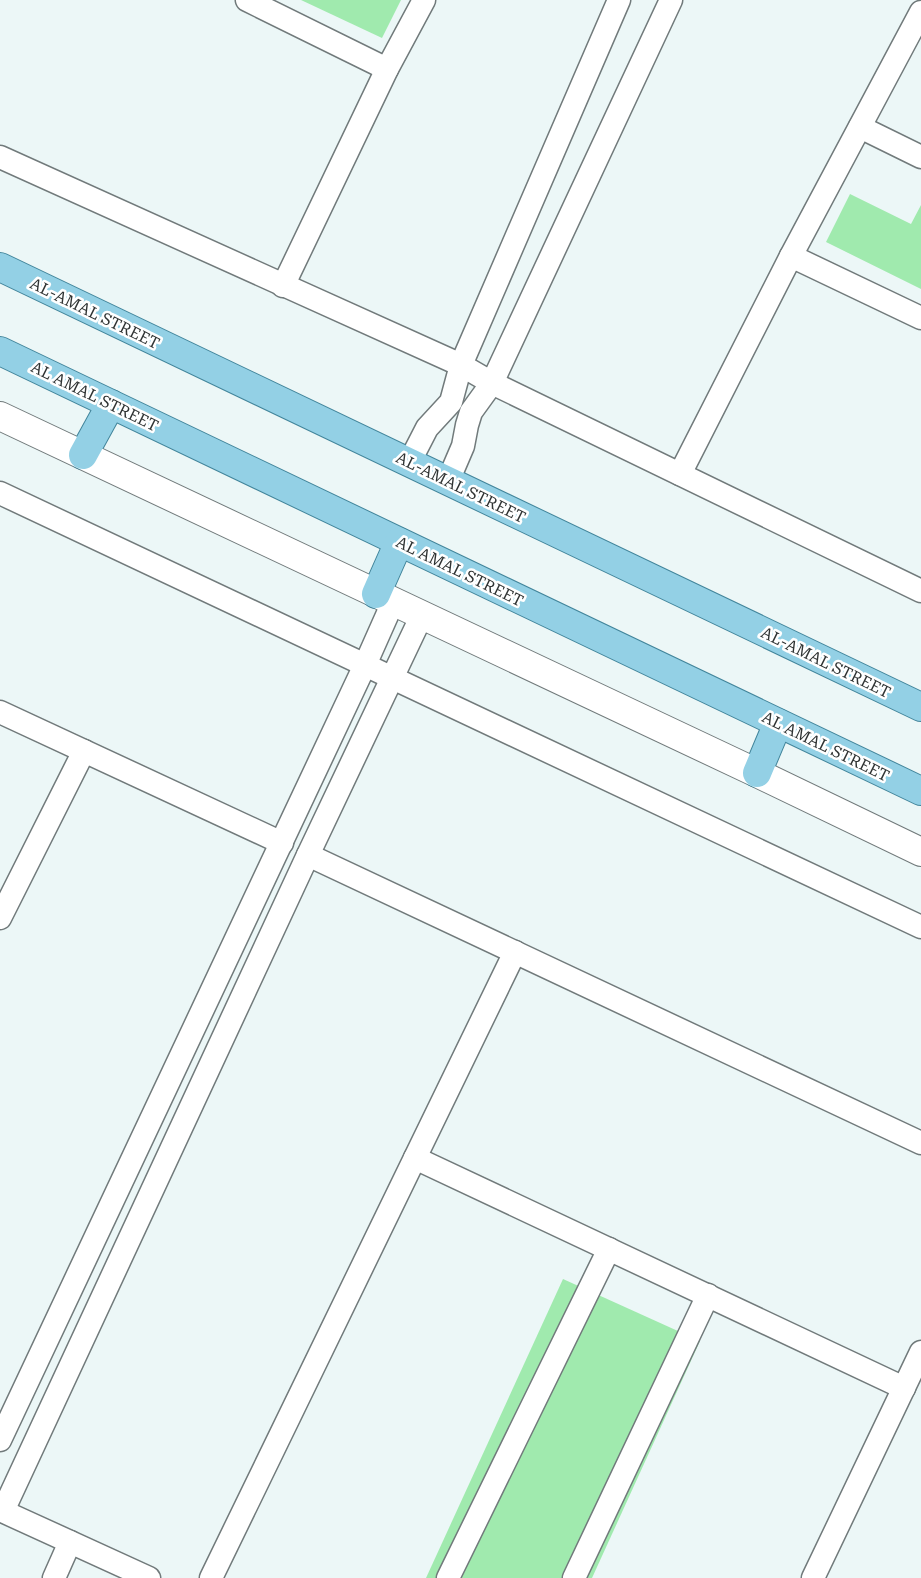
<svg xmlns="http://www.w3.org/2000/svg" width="921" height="1578" viewBox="0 0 921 1578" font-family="'Roboto Serif',serif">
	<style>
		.green { fill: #a0eaae }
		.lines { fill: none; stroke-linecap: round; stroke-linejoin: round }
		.street-casing { stroke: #717a7b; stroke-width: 25 }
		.secondary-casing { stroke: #717a7b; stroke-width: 30 }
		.primary-casing { stroke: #42859b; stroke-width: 30 }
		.street { stroke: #fff; stroke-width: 22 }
		.secondary { stroke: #fff; stroke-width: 28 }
		.primary { stroke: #93d0e5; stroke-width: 28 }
		.labels { text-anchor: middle; stroke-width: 5; stroke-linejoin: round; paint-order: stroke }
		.street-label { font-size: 16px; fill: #303434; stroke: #fff }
	</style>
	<rect width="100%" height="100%" fill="#ecf7f7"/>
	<g class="green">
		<path d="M301,0h100l-19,38z"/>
		<path d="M850,194l61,30 10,-19v84l-95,-47z"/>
		<path d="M563,1279l137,62 -108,237h-166z"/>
	</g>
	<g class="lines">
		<defs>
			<g id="street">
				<path d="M247,0l140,69"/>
				<path d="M860,127l61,30"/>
				<path d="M0,157l461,208 31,18 429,208"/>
				<path d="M791,256l130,62"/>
				<path d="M283,286l104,-217 37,-69"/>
				<path d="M409,463l18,-35 24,-26 10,-37 158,-365"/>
				<path d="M680,474l111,-218 130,-244"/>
				<path d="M448,481l15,-35 4,-21 4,-13 21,-29 179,-383"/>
				<path d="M0,493l921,434"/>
				<path d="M0,712l282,131"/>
				<path d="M308,855l613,288"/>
				<path d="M0,918l84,-167"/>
				<path d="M415,1158l489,230"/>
				<path d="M0,1440l365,-775 28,-63"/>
				<path d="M0,1510l149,68"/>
				<path d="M3,1511l305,-656 114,-240"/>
				<path d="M54,1578l16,-36"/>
				<path d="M211,1578l304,-626"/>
				<path d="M448,1578l161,-329"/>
				<path d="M574,1578l134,-283"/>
				<path d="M813,1578l108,-226"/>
			</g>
			<path id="secondary" d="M0,416l757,357 164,79"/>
			<g id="primary">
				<path d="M0,267l921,440"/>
				<path d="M0,351l921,440"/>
				<path d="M83,455l28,-51"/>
				<path d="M376,594l23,-52"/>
				<path d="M757,773l21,-50"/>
			</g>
		</defs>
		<use href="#street" class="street-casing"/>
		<use href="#secondary" class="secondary-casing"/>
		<use href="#primary" class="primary-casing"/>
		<use href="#street" class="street"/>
		<use href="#secondary" class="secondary"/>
		<use href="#primary" class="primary"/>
	</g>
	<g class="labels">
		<g class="street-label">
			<text transform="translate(95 313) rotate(26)" y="6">AL-AMAL STREET</text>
			<text transform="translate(95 396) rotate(26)" y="6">AL AMAL STREET</text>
			<text transform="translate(461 487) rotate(26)" y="6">AL-AMAL STREET</text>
			<text transform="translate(460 571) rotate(26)" y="6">AL AMAL STREET</text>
			<text transform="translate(826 662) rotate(26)" y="6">AL-AMAL STREET</text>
			<text transform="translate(826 746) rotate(26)" y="6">AL AMAL STREET</text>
		</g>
	</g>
</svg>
